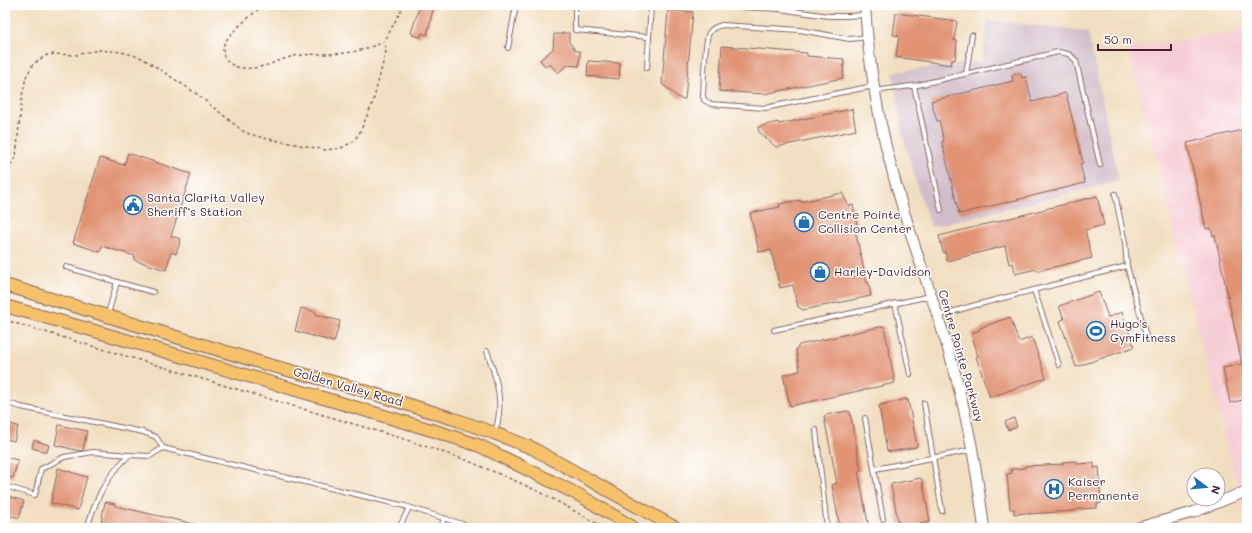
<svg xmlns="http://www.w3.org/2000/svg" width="1252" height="533" viewBox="0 0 1252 533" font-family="Mali,sans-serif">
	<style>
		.built { fill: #f6cfd6 }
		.industrial { fill: #d1bdc9 }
		.building { fill: #e19373 }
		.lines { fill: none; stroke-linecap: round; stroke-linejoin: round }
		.service-casing { stroke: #84625f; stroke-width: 6 }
		.tertiary-casing { stroke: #84625f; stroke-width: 12 }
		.primary-casing { stroke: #84625f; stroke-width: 14 }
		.path { stroke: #84625f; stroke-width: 1.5; stroke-dasharray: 3 3; stroke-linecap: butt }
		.service { stroke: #fff; stroke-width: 4 }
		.tertiary { stroke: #fff; stroke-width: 10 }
		.primary { stroke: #f5c16b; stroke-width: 12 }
		.labels { text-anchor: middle; stroke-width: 3; stroke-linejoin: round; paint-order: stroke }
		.poi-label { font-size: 12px; fill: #4a1f2b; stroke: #fff; text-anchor: start }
		.street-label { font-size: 12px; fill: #4a1f2b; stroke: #fff }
	</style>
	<rect width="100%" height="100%" fill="#fff"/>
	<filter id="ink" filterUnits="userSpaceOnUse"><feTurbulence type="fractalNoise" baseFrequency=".025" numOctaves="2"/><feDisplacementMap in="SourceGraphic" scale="8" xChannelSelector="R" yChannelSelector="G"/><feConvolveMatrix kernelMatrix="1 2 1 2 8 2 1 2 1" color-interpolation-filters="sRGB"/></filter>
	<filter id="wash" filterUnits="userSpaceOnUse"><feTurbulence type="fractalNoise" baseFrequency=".012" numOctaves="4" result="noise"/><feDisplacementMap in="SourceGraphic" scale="16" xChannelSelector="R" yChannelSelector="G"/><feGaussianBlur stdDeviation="0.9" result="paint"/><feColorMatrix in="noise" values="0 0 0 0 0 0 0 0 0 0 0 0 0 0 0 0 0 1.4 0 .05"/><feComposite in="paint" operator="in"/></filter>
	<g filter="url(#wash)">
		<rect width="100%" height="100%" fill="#f1dec0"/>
		<path class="built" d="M1247,30v498h-1l-2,-15 -116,-465z"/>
		<path class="industrial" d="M988,20l100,12 31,149 -188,46 -12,-34 -17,-61 -9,-60 89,-10z"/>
		<g id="blocks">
			<g class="building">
				<path d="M420,5h14l-7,30 -5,-2 -1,4 -9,-2 1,-1 -2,-1z"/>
				<path d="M668,10l25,2 -8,87 -6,-1 -17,-14z"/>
				<path d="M896,13l61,8 -3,19 3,1 -1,12 -1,7h-3l-1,5 -55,-8 3,-21 -6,-1z"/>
				<path d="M562,33h7v9l7,9h4l-1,15 -12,-1 -9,8 -8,-9 -4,3 -6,-7 13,-11 1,-15h8z"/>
				<path d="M722,46l85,7v3l37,3 -1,19 -79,16 -45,-3z"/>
				<path d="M588,61l32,2 -1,16 -32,-3z"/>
				<path d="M1021,73l1,5 4,-1 6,25 34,-9 17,70 -3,1 5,19 -126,31 -17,-72 2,-1 -5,-21 -2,1 -6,-20 82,-20 -1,-6z"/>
				<path d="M852,109l4,21 -80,17 -17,-15 -1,-5 20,-5 1,2z"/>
				<path d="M1247,129v270l-17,4 -7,-35 19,-4 -27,-129 -2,1 -2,-8 -5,1 -19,-86z"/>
				<path d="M128,153l63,21 -20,62 10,3 -5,15 -5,-2 -5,18 -32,-10 1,-4 -33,-10 -2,6 -27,-9 27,-85 24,7z"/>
				<path d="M842,193l7,13 4,-1 5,25h-3l12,53 1,-1 3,14 -68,14 -5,-3 -5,-22 -13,3 -9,-38 -12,2 -9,-39 30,-6 -1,-3 21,-4v2z"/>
				<path d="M1097,196l7,29 -19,5 7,28 -55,13 -1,-2 -21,5 -2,-11 -4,1 -4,-18 -58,15 -2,-9h-2l-4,-16z"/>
				<path d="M1099,292l9,25 14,-5 12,35 -58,20 -16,-46 4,-2 -5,-13z"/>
				<path d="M301,308l15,4 -1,2 25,7 -6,21 -39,-11z"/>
				<path d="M1010,317l9,25 13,-5 14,41 -56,19 -14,-40 2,-1 -7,-23 9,-3v-2z"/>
				<path d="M884,326l11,57 -105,23 -7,-31 17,-4 -4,-21 3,-5z"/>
				<path d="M907,399v2l1,-1 9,45 -1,2 -27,5v-1h-2l-8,-45h1v-1z"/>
				<path d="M848,411l2,1 11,59h-3l11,57h-29l-8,-43 5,-2 -13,-66 1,-2z"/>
				<path d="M1014,418l3,9 -9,3 -3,-8z"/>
				<path d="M10,424l8,2 -4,15 -8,-2 -1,-2 2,-11 2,1z"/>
				<path d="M59,425l28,6 -4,19 -3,1 -25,-6z"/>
				<path d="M34,440l15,5 -2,7 -15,-4z"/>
				<path d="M5,457l13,3 -5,18 -8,-2z"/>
				<path d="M1077,461v3l17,-1v5l5,-1 2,36 -4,1v4l-18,1 -6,2 -45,3v-1l-14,1v-5h-4l-3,-35 5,-1 -1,-4 14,-1v-2l38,-2v-2z"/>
				<path d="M58,468l29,9 -9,33 -27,-7z"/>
				<path d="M920,478l2,1 8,42 -1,1 -28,6 -2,-2 -8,-41 1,-1z"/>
				<path d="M5,495l19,6 -5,17 -14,-4z"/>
				<path d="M105,502l10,2v2l84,19v3h-99z"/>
			</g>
		</g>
	</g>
	<g filter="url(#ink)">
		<use href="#blocks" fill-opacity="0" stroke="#84625f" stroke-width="1"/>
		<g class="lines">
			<defs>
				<g id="service">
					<path d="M575,5v25l74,7"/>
					<path d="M702,5l77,4 50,7h19l17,-1"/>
					<path d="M868,37l-18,2 -50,-9 -78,-5c-6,2 -10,3 -13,8 -5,8 -5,51 -6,63l1,4 7,4 54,4 108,-22"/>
					<path d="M508,48l8,-43"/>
					<path d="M647,68l4,-63"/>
					<path d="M966,74l6,-39"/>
					<path d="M914,86l27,124"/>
					<path d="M875,91l43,-6 140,-33c9,1 13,2 18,9l24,104"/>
					<path d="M1115,194l10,49 2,23 19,70"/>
					<path d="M66,267l51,15"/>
					<path d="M1034,290l25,75"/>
					<path d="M895,303l15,71"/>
					<path d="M108,314l9,-32 36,10"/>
					<path d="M938,316l34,-10 155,-40"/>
					<path d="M774,330l156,-34"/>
					<path d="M487,351c7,21 16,46 11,69 0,4 -2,8 -4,12"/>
					<path d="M5,402l16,5 122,25 13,5 7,11 242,58 70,22"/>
					<path d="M924,403l18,108"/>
					<path d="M865,418l18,101"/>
					<path d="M816,430l11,98"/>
					<path d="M875,469l97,-19"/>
					<path d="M5,486l30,9 6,-26 23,-12 29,-5 36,3"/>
					<path d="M87,528c10,-32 18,-49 42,-73l21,1 13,-8"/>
					<path d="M399,528l10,-20"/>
					<path d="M441,528l3,-10"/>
				</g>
				<g id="tertiary">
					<path d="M865,5c3,54 12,108 26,161 18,71 46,140 65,211 13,49 22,100 28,151"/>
					<path d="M1137,528l57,-16 53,-21"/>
				</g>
				<g id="primary">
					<path d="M5,285l264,80 83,22 99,31 43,15 38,15 144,80"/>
					<path d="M5,306l90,25 259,76 84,25 42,14 99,49 55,33"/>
				</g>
			</defs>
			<use href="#service" class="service-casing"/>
			<use href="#tertiary" class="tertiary-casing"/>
			<use href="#primary" class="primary-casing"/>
			<g class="path">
				<path d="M263,5c-10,9 -34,28 -39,39 -2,5 -1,13 3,17 7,7 17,8 26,7 14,-1 27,-9 41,-12 19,-3 40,-1 58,-4 10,-2 22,-6 32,-10l20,-37"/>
				<path d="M5,168l7,-5 4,-6 6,-61 4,-19 7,-13 14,-9 7,-1 24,1 9,-3 13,-2 21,2 19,5 13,8 44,29 42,34 7,5 18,5 62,12 15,-2 13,-7 6,-9 13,-30 13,-51 -2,-9"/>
				<path d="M5,320l399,119 62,21 52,22 24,11 63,35"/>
			</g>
			<use href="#service" class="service"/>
			<use href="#tertiary" class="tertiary"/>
			<use href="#primary" class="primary"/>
		</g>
	</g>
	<defs>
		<symbol id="civic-ring" viewBox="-11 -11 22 22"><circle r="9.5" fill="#fff" stroke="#1f6fb2" stroke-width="1.5"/><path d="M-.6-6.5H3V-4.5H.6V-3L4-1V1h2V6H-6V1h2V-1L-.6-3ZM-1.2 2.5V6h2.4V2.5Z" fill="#1f6fb2"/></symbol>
		<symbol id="shop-ring" viewBox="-11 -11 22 22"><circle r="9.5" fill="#fff" stroke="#1f6fb2" stroke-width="1.5"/><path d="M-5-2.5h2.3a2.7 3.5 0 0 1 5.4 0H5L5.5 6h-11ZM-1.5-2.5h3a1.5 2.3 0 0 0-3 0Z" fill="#1f6fb2"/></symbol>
		<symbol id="stadium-ring" viewBox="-11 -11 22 22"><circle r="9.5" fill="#fff" stroke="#1f6fb2" stroke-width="1.5"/><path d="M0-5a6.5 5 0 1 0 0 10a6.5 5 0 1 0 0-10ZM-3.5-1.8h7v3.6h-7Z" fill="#1f6fb2"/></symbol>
		<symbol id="hospital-ring" viewBox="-11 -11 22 22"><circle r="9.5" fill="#fff" stroke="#1f6fb2" stroke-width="1.5"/><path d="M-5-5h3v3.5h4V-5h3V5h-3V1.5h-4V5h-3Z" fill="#1f6fb2"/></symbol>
	</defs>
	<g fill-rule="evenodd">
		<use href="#civic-ring" x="122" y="194" width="22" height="22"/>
		<use href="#shop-ring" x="793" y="211" width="22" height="22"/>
		<use href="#shop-ring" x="809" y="261" width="22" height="22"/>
		<use href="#stadium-ring" x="1085" y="320" width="22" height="22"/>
		<use href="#hospital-ring" x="1043" y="478" width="22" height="22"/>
	</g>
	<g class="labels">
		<g class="poi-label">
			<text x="147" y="202">Santa Clarita Valley<tspan x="147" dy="14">Sheriff’s Station</tspan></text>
			<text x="818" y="219">Centre Pointe<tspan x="818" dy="14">Collision Center</tspan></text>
			<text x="834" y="276">Harley-Davidson</text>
			<text x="1110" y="328">Hugo's<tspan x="1110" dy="14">GymFitness</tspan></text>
			<text x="1068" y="486">Kaiser<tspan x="1068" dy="14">Permanente</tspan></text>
		</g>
		<g class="street-label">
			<text transform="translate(961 356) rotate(74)" y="4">Centre Pointe Parkway</text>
			<text transform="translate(348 387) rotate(16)" y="4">Golden Valley Road</text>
		</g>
	</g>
	<rect width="1252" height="533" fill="none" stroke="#fff" stroke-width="20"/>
	<g transform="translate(1206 487) rotate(106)"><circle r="19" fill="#ffffff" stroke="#b7a5aa"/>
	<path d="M0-3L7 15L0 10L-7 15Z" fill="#1f6fb2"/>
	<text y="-6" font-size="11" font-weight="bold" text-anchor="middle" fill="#4a1f2b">N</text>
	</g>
	<path d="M1098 44v6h73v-6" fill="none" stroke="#4a1f2b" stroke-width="2"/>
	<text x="1104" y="44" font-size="12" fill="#4a1f2b" stroke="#ffffff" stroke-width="3" paint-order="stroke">50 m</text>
</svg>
